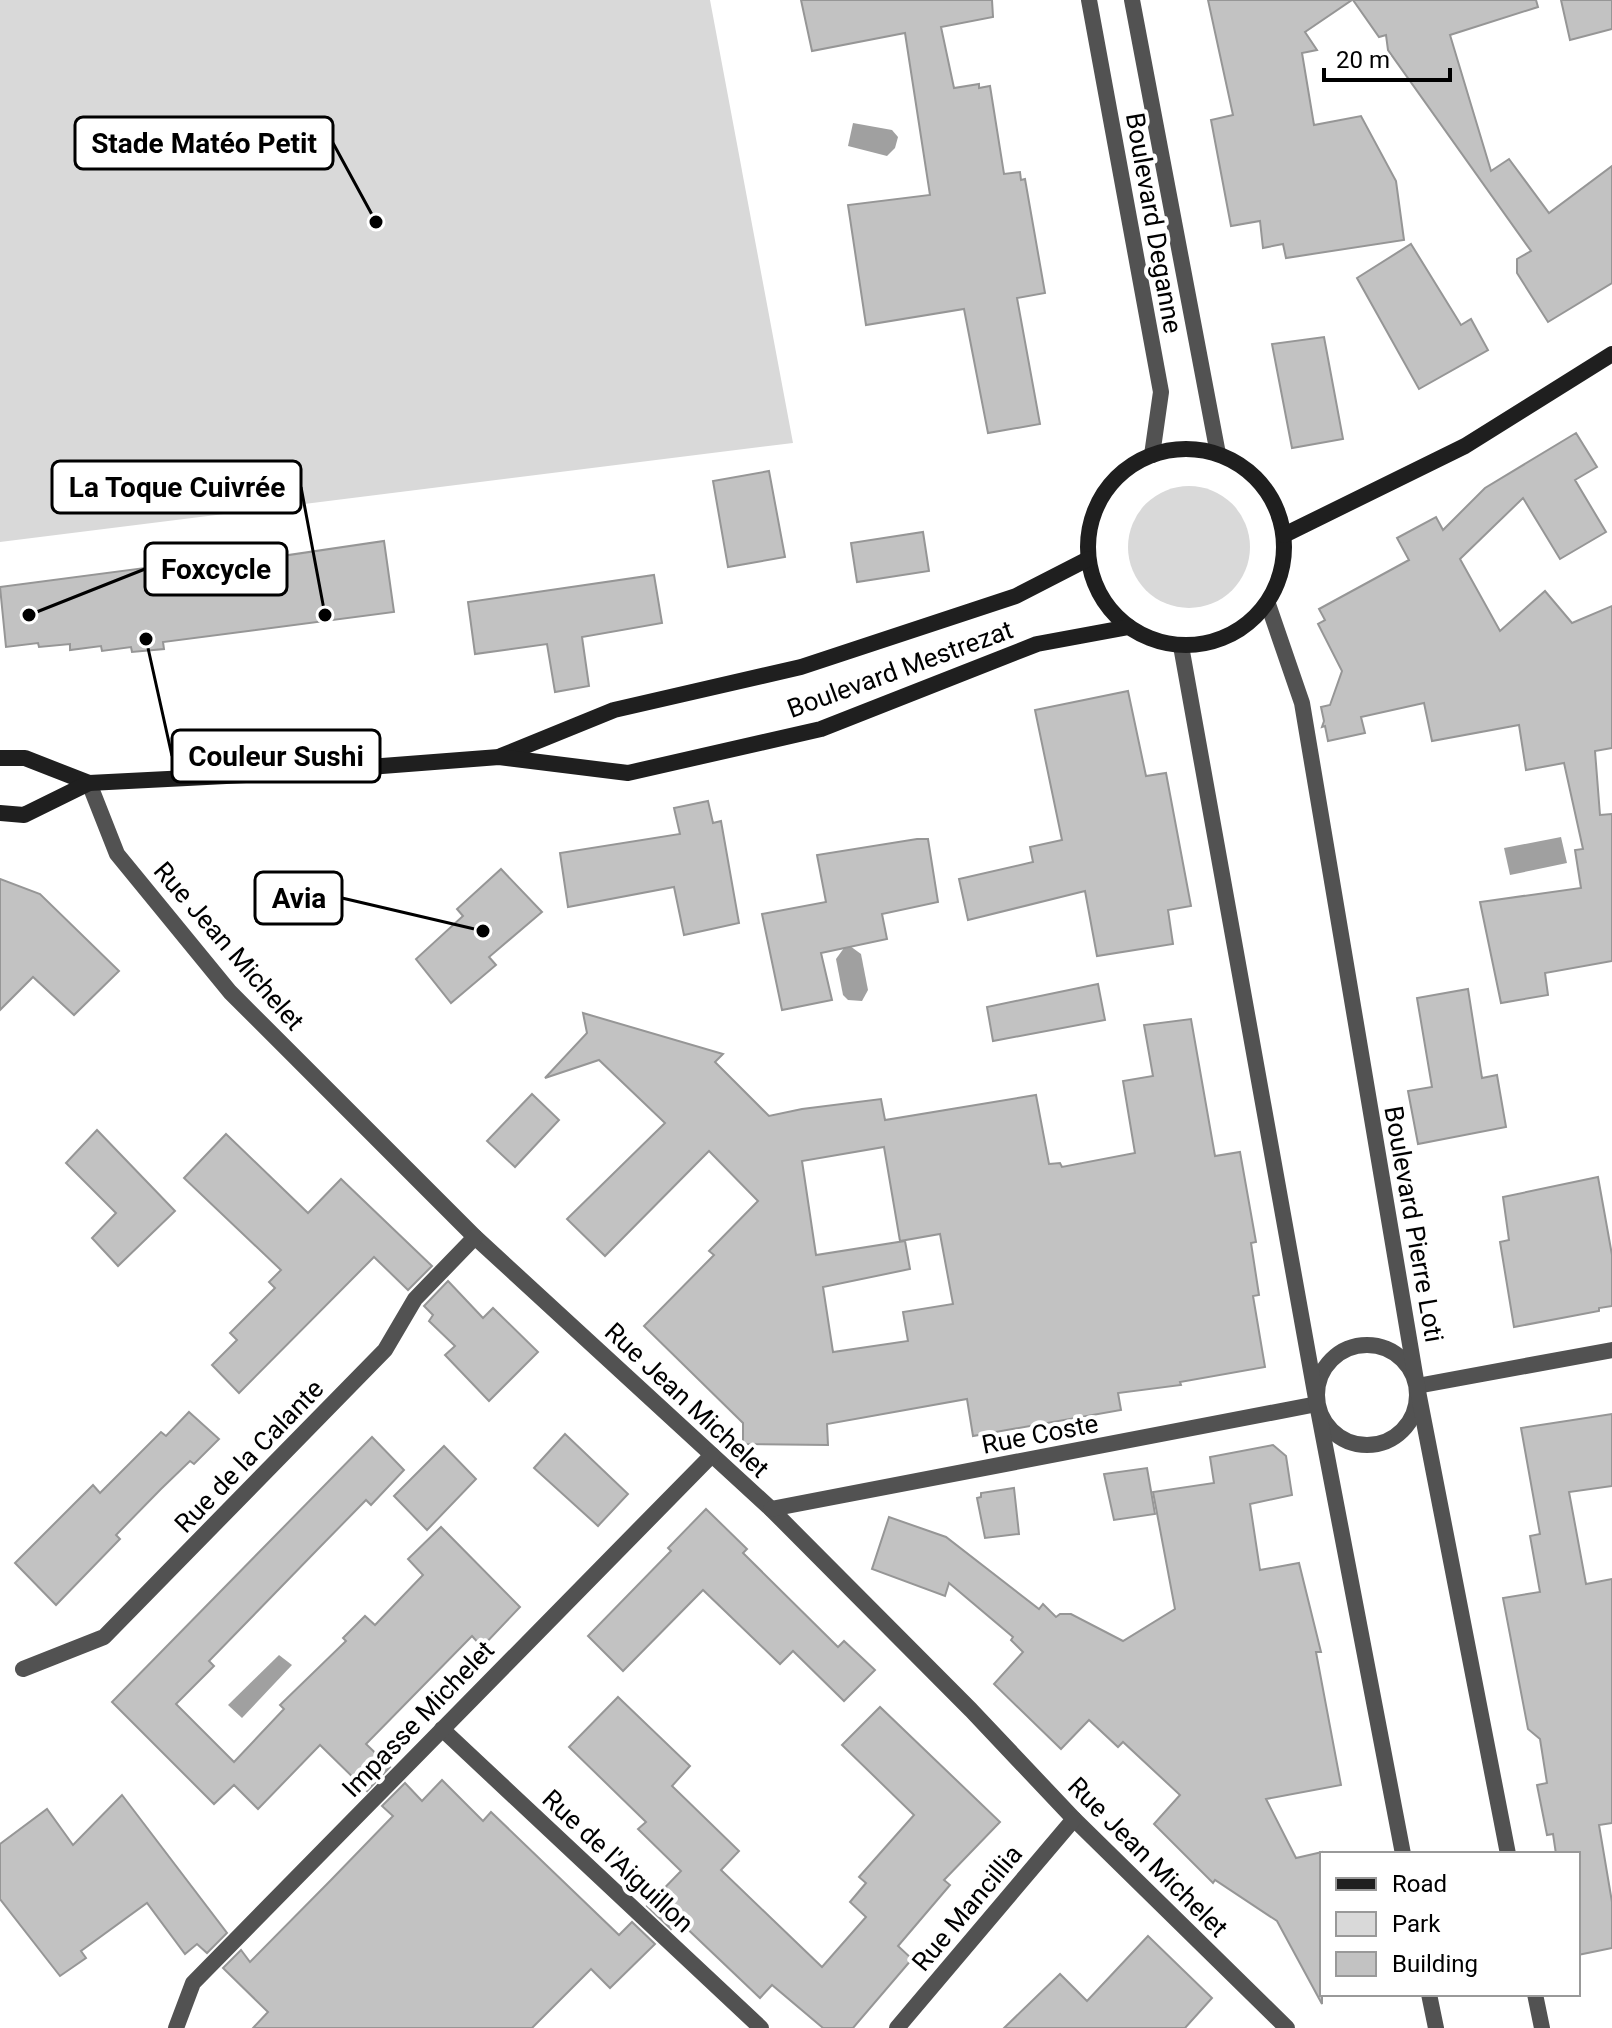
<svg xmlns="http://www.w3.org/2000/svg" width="1612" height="2028" viewBox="0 0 1612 2028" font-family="Roboto,sans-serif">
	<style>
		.green { fill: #d9d9d9 }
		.water { fill: #a0a0a0 }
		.building { fill: #c2c2c2; stroke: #969696; stroke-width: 2; fill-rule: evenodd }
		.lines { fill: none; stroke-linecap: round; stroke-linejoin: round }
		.minor { stroke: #525252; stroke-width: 16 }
		.tertiary { stroke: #525252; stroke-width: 16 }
		.secondary { stroke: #1f1f1f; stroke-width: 16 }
		.labels { text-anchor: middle; stroke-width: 8; stroke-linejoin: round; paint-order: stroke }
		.street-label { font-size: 26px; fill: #000; stroke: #fff }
		.leader { fill: none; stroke: #000; stroke-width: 3 }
		.callout-dot { fill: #000; stroke: #fff; stroke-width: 3 }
		.callout { fill: #fff; stroke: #000; stroke-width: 3 }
		.callout-label { font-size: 28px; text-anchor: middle; font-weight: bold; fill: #000 }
	</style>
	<rect width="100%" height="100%" fill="#fff"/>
	<g class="green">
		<path d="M0,0h710l83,443 -793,99z"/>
		<circle cx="1189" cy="547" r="61"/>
	</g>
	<g class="water">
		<path d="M853,123l39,7 6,7 -3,11 -8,8 -39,-10z"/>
		<path d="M1561,837l6,26 -57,12 -6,-27z"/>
		<path d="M850,946l11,8 7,36 -6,11 -14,-1 -5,-5 -7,-36 8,-11z"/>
		<path d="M279,1655l13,10 -50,53 -14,-13z"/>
	</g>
	<g class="building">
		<path d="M801,0h191l1,17 -52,10 13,61 25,-4v4l11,-2 14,88 16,-2 1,8 4,-1 20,114 -28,5 23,126 -52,9 -24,-124 -98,16 -18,-120 82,-10 -25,-162 -93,18z"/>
		<path d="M1208,0h144l-47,32 12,18 -15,3 12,72 47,-9 35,65 8,59 -118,18 -3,-14 -20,4 -3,-27 -29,5 -20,-106 22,-5z"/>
		<path d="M1353,0h183l2,7 -88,28 41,136 18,-12 40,54 63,-47v117l-64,39 -31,-49v-14l14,-8 -143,-201 -2,-15 -7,2z"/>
		<path d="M1561,0h51v29l-42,11z"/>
		<path d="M1411,244l50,81 10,-6 17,31 -69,39 -62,-111z"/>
		<path d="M1324,337l19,102 -51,9 -20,-104z"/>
		<path d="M1576,433l21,34 -22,13 31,52 -46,27 -37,-61 -63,61 40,72 45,-40 27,32 40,-17v142l-17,3 5,64 12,-1v147l-67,12 3,22 -47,8 -21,-101 101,-14 -6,-38 8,-1 -19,-86 -38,7 -7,-45 -87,16 -8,-38 -63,14 4,16 -37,8 -3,-15 -3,1 2,-6 -3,-14 9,-2 12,-34 -24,-47 7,-4 -6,-11 90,-49 -12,-22 39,-21 7,13 42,-42z"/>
		<path d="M769,471l16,86 -57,10 -15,-86z"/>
		<path d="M923,532l6,39 -72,11 -6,-39z"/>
		<path d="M384,541l10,71 -231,30 1,7 -32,3 -1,-5 -29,4 -1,-5 -31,4v-6l-31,3 -1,-4 -32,4 -6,-60 152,-20 1,8z"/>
		<path d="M654,575l8,48 -80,14 7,49 -34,6 -8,-48 -72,10 -7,-52z"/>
		<path d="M1128,691l18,85 20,-3 25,133 -23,4 5,34 -76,12 -12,-65 -117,29 -9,-41 74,-17 -3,-15 32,-7 -27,-130z"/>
		<path d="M708,801l5,22 8,-2 18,102 -55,12 -10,-48 -106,20 -8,-54 120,-19 -6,-26z"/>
		<path d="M917,839h11l10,63 -56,12 5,25 -66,14 11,47 -50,10 -20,-96 64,-12 -9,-47z"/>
		<path d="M501,869l41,43 -53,45 7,8 -45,38 -35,-44 47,-43 -6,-7z"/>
		<path d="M0,879l40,15 79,77 -45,44 -41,-38 -33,33z"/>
		<path d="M1098,984l7,36 -112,21 -6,-34z"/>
		<path d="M1468,989l14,89 15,-3 9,52 -88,17 -10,-53 24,-4 -15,-89z"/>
		<path d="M583,1013l140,41 -8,8 54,54 33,-7 79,-10 4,21 151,-25 13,69 11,-1 2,4 73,-14 -12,-72 30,-5 -9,-51 47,-6 24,137 25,-4 16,90 -5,1 8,52 -6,1 12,71 -85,15 1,3 -63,8 3,17 -148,26 -6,-37 -140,25 1,21 -85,-1v-21l-99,-97 70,-71 -5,-4 49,-50 -49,-50 -104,105 -38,-37 98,-96 -66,-63 -54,18 42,-45zM884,1147l16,94 40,-7 13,70 -50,8 5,29 -75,11 -10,-65 87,-18 -5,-28 -89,14 -14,-94z"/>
		<path d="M532,1094l27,26 -44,47 -28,-26z"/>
		<path d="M97,1130l78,81 -57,55 -26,-28 24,-25 -50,-50z"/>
		<path d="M226,1134l82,79 33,-34 91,87 -24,24 -34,-33 -135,136 -27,-28 25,-25 -7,-7 45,-45 -6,-6 12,-12 -97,-92z"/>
		<path d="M1598,1177l14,78v51l-13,2v3l-85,16 -14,-85 9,-2 -6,-43z"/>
		<path d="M448,1281l35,37 10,-10 45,44 -49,49 -44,-46 10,-9 -26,-25 4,-6 -9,-9z"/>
		<path d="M189,1412l30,27 -25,25 -4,-3 -29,28 -45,46 4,4 -64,66 -41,-42 78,-78 7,8 61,-61 5,4z"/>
		<path d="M1612,1414v72l-43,6 17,92 26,-5v244l-13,2 13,77v46l-34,7v-101h-22l-3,-20 -6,1 -10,-50 10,-2 -7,-44 -12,-10 -25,-131 37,-6 -10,-56 10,-2 -19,-106z"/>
		<path d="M565,1434l63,60 -30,32 -64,-58z"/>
		<path d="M372,1437l32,33 -33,35 -5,-5 -48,49 -109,112 5,5 -38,38 58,58 50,-53 -4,-4 66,-64 -3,-3 22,-22 10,9 48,-50 -15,-16 33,-32 79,80 -38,40 -10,-11 -106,108 24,23 -23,24 -47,-46 -62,64 -24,-24 -20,19 -102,-102z"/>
		<path d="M1273,1445l13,11 6,39 -42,9 10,66 39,-7 22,89h-5l25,133 -75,14 30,59 26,-6v152l-45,-83 -62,-41 -2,3 -59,-59 26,-29 -57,-53 -5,5 -29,-27 -28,29 -67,-65 29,-32 -12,-12 2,-3 -64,-54 -4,13 -73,-27 17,-52 57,20 93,72 4,-5 13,13 4,-3h11l52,27 52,-32 -22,-117 61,-9 -4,-26z"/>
		<path d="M444,1446l32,33 -49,51 -33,-34z"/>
		<path d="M1147,1468l8,46 -41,6 -10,-46z"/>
		<path d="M1014,1488l5,46 -34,4 -8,-40 4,-1v-4z"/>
		<path d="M706,1509l41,40 -4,4 95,94 6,-6 31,29 -31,31 -51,-50 -13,13 -77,-74 -80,81 -35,-35 83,-85 -3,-3z"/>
		<path d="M618,1697l72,69 -18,20 67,65 -18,19 101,97 44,-50 -16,-15 16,-19 -7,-6 55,-62 -72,-70 38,-38 120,115 -56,58 6,5 -52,61 14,13 -59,69h-30l-51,-43 -12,13 -81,-77 -8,8 -24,-23 34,-35 -43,-42 8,-7 -77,-75z"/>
		<path d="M442,1780l41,41 8,-9 128,123 13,-13 23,22 -45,44 -19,-19 -59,59h-279l15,-16 -45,-44 18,-18 9,12 81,-82 62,-64 -11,-10 23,-23 17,18z"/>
		<path d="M122,1795l105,138 -20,20 -10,-9 -12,10 -38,-51 -66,48 5,7 -26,18 -60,-77v-55l47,-35 26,36z"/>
		<path d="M1148,1936l64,62 -27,30h-181l56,-54 27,27z"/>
	</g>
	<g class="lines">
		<g class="minor">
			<path d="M89,783l28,71 113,138 245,245 296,272 200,201 103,109 213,209"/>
			<circle cx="1367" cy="1395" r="50"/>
			<path d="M1417,1386l195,-36"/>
			<path d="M771,1509l546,-105"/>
			<path d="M23,1669l81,-32 281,-287 30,-51 60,-62"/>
			<path d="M442,1729l319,299"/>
			<path d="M176,2028l17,-45 519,-528"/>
			<path d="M897,2028l177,-209"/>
		</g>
		<g class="tertiary">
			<path d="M1089,0l72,392 -9,63"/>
			<path d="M1132,0l86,454"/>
			<path d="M1268,604l34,99 115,683 91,468"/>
			<path d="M1181,646l136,758 86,450"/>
			<path d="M1429,1994l7,34"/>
			<path d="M1535,1994l7,34"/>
		</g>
		<g class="secondary">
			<circle cx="1186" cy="547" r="98"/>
			<path d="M1284,535l181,-89 147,-92"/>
			<path d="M501,756l113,-46 187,-43 215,-71 72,-37"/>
			<path d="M0,758h25l64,25"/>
			<path d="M0,813l24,2 65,-32 215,-11 195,-15 129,16 193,-44 216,-85 92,-17"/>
		</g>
	</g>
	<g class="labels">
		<g class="street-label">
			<text transform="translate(1154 223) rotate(80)" y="9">Boulevard Deganne</text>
			<text transform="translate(900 669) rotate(-20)" y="9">Boulevard Mestrezat</text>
			<text transform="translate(229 946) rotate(49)" y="9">Rue Jean Michelet</text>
			<text transform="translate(1414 1224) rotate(80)" y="9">Boulevard Pierre Loti</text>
			<text transform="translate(687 1400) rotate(43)" y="9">Rue Jean Michelet</text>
			<text transform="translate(1040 1434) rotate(-11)" y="9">Rue Coste</text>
			<text transform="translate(249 1456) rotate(-46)" y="9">Rue de la Calante</text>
			<text transform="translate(418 1719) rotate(-46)" y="9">Impasse Michelet</text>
			<text transform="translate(1148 1857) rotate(45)" y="9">Rue Jean Michelet</text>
			<text transform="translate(618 1861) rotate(43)" y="9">Rue de l'Aiguillon</text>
			<text transform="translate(967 1908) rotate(-50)" y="9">Rue Mancillia</text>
		</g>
	</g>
	<path class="leader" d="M376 222L333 143M325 615L301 487M29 615L145 569M146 639L172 756M483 931L342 898"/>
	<g class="callout-dot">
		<circle cx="376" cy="222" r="8"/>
		<circle cx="325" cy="615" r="8"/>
		<circle cx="29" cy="615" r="8"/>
		<circle cx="146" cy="639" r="8"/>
		<circle cx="483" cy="931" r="8"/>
	</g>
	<g class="callout">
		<rect x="75" y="117" width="258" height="52" rx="8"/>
		<rect x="52" y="461" width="249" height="52" rx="8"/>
		<rect x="145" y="543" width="142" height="52" rx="8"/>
		<rect x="172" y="730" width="208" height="52" rx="8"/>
		<rect x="255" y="872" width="87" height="52" rx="8"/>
	</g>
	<g class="callout-label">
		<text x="204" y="153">Stade Matéo Petit</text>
		<text x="177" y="497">La Toque Cuivrée</text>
		<text x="216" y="579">Foxcycle</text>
		<text x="276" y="766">Couleur Sushi</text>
		<text x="299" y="908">Avia</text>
	</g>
	<rect x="1320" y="1852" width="260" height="144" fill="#ffffff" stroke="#999999" stroke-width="2"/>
	<rect x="1336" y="1878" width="40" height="12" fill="#1f1f1f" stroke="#999999" stroke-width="2"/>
	<text x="1392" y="1892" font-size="24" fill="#000000">Road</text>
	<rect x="1336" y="1912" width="40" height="24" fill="#d9d9d9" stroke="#999999" stroke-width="2"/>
	<text x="1392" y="1932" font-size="24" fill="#000000">Park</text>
	<rect x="1336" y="1952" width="40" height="24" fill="#c2c2c2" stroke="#999999" stroke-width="2"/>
	<text x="1392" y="1972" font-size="24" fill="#000000">Building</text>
	<path d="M1324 68v12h126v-12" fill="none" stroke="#000000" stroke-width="4"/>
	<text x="1336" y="68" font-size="24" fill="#000000" stroke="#ffffff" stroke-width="6" paint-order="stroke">20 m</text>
</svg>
